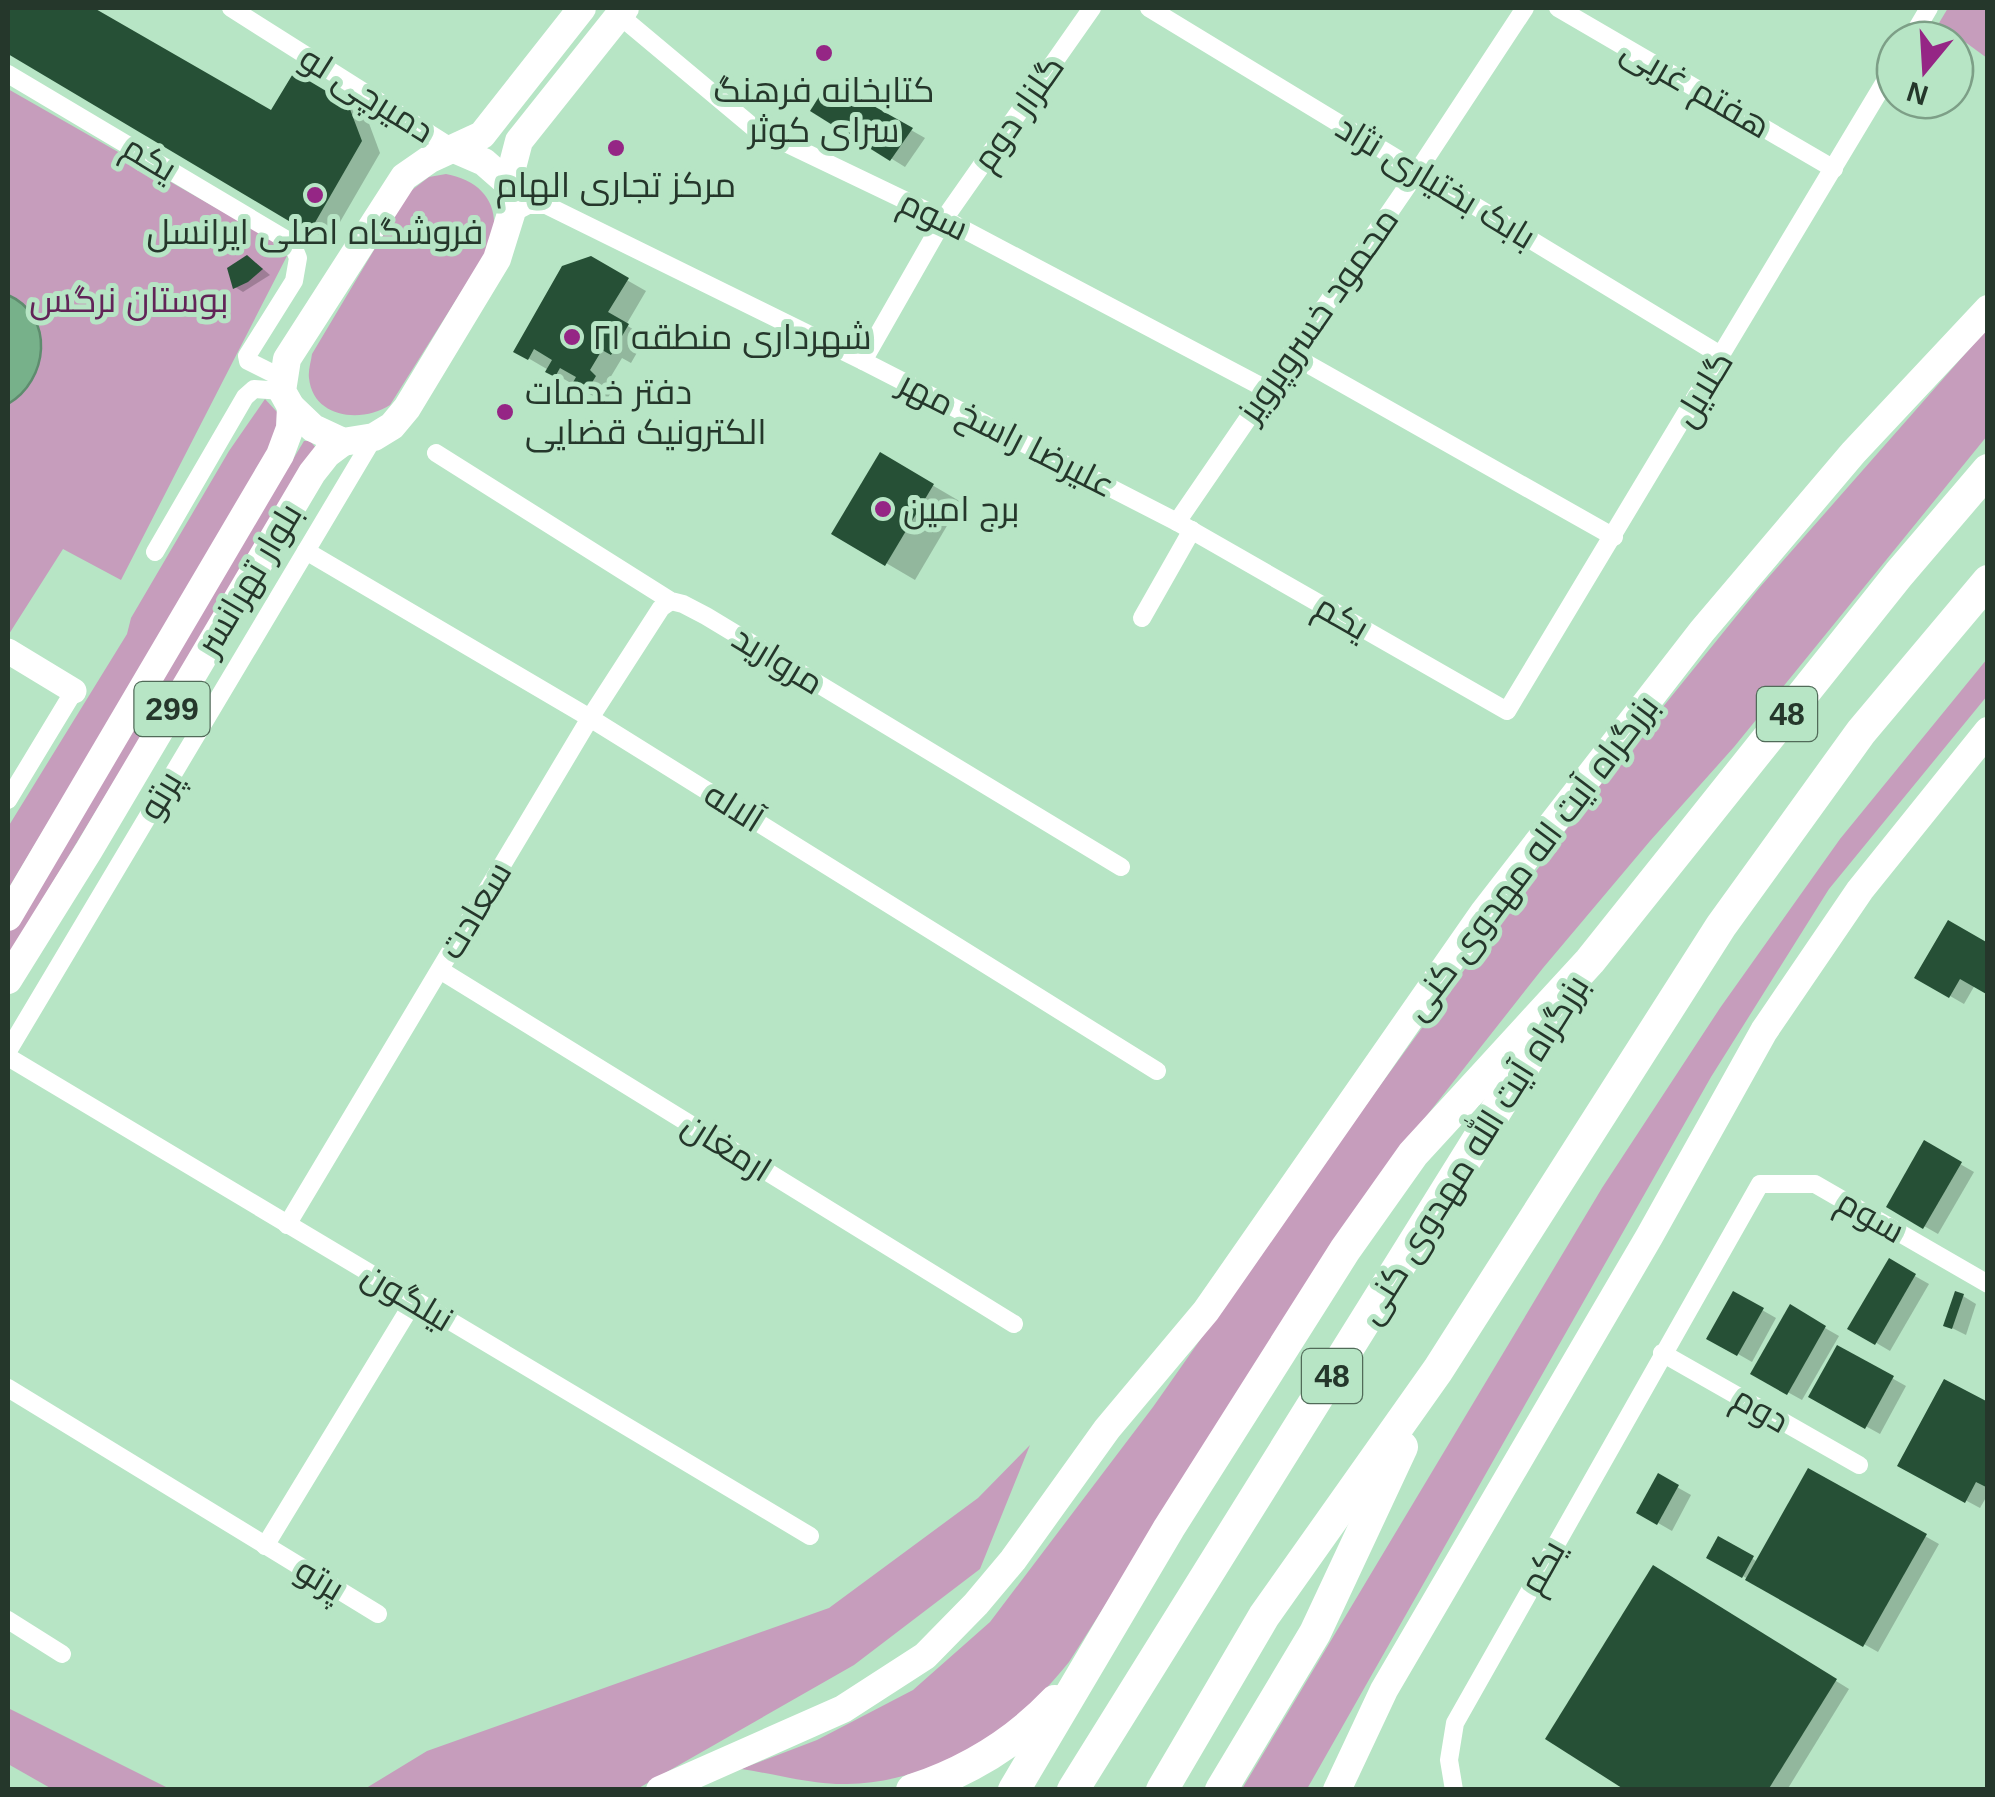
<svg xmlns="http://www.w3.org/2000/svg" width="1995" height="1797" viewBox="0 0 1995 1797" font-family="Helvetica,Cairo,sans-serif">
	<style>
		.green { fill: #c69dbc }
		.water { fill: #77b18a; stroke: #5e8c6e; stroke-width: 2.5 }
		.shadow { fill: #0003 }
		.building { fill: #265036 }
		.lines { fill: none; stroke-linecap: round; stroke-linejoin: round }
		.street { stroke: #fff; stroke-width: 18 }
		.secondary { stroke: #fff; stroke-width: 25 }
		.primary { stroke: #fff; stroke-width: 28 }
		.highway { stroke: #fff; stroke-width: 32 }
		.poi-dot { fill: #952685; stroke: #b7e5c5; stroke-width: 4 }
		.labels { text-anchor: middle; stroke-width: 10; stroke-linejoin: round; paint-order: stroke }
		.shield { fill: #b7e5c5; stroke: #516b59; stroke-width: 2.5 }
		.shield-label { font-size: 32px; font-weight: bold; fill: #25372b }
		.street-label { font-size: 35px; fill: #25372b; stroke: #b7e5c5 }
		.poi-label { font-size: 35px; fill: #25372b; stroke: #b7e5c5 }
		.park-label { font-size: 35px; fill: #622458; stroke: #b7e5c5 }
	</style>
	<rect width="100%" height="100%" fill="#b7e5c5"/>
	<g class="green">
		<path d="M1948,8h39v50l-48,-35z"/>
		<path d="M8,89l273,156 7,9 -167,326 -58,-31 -54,85z"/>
		<path d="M446,174c39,7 57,35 44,72l-100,159c-27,18 -77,14 -81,-27 -1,-8 2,-16 3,-24l96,-161 21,-16z"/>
		<path d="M1987,329v107l-253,311 -84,94 -107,127 -167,212 -307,482c-54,68 -132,120 -222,122 -34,1 -72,-10 -106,-15l76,-29 96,-50 77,-68 163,-215 186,-265 251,-345 170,-210z"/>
		<path d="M265,399l12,13 -1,32 -268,445v-62l119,-193 4,-16 98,-167z"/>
		<path d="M304,441h6l6,7 -308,508v-22z"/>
		<path d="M1987,659v37l-158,193 -118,188 -404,712h-65l360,-601 118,-180 120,-169z"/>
		<path d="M1030,1445l-50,124 -126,96 -217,124 -274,1 64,-39 402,-143 149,-110z"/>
		<path d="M8,1708l162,81h-118l-44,-25z"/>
	</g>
	<path class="water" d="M8,295c48,21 40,86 0,109z"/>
	<g class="shadow">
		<path d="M8,8h83l181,106 23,-38 72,42 13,35 -51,88 -321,-190z"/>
		<path d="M830,84l95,54 -20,29 -92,-57z"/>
		<path d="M590,259l56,32 -20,34 20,12 -15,26 -9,-5 -15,25 6,6 -8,14 -89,-52z"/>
		<path d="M256,263l14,12 -27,17 -8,-5z"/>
		<path d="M881,455l80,47 -46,78 -80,-47z"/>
		<path d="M1949,923l26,62 -11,19 -47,-27z"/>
		<path d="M1925,1144l49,28 -36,62 -49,-28z"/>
		<path d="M1890,1262l39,22 -39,67 -39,-23z"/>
		<path d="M1734,1294l42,24 -24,44 -42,-24z"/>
		<path d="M1963,1296l13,8 -10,31 -20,-10z"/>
		<path d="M1790,1308l49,28 -37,64 -49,-27z"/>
		<path d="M1838,1348l68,38 -26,48 -69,-38z"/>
		<path d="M1988,1405v89l-8,14 -80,-43z"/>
		<path d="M1809,1471l130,73 -61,108 -169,-95 10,-18 39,23z"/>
		<path d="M1659,1477l32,18 -19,36 -33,-19z"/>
		<path d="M1654,1568l195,121 -62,101h-157z"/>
	</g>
	<g class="building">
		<path d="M8,8h86l177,102 23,-38 54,32 14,37 -53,92 -301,-179z"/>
		<path d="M829,81l84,47 -23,33 -80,-50z"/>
		<path d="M247,255l16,14 -15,13 -15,7 -6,-21z"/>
		<path d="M591,256l38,22 -21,34 21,12 -18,31 -9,-5 -12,20 6,6 -11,18 -14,-8 5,-9 -16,-9 -5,9 -10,-5 7,-12 -18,-11 -6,11 -15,-8 49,-86z"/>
		<path d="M880,452l54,32 -49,82 -54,-32z"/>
		<path d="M1948,920l40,23v52l-28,-16 -11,19 -35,-20z"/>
		<path d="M1924,1140l38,22 -39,67 -37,-22z"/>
		<path d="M1889,1258l27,16 -41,71 -28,-16z"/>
		<path d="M1733,1291l31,17 -27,48 -31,-17z"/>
		<path d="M1955,1291l9,3 -12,35 -9,-3z"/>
		<path d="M1790,1304l36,22 -39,69 -37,-21z"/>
		<path d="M1837,1345l57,31 -29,53 -57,-32z"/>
		<path d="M1944,1379l44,23v86l-12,-6 -11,21 -68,-37z"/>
		<path d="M1808,1468l119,66 -64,113 -118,-67z"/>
		<path d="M1658,1473l21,12 -22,40 -21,-12z"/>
		<path d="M1718,1536l36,20 -12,22 -36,-20z"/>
		<path d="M1653,1565l184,114 -69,111h-143l-80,-51z"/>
	</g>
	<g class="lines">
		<g class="street">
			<path d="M231,8l223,141"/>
			<path d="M1149,8l573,348"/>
			<path d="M1558,8l276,161"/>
			<path d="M619,15l135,113 190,91 322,170"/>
			<path d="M1910,40l19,-32"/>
			<path d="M8,74l284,169 6,15 -4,23 -47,75 1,5 34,17"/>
			<path d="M511,214l17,-9h18l317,156 314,161 330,189 388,-646"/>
			<path d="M1290,354l324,183"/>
			<path d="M863,361l81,-142 148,-211"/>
			<path d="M436,453l235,148 12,3 23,12 415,251"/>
			<path d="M1177,522l240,-350 108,-164"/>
			<path d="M306,551l284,167 567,353"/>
			<path d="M155,552l90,-155 9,-8 28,2"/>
			<path d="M1142,618l50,-88"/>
			<path d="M8,800l66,-109"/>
			<path d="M440,970l574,354"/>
			<path d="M8,1051l366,-614"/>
			<path d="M8,1057l802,479"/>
			<path d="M287,1225l303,-507 71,-110 10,-7"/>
			<path d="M1662,1353l197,112"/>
			<path d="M8,1388l370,226"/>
			<path d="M265,1546l149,-245"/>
			<path d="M8,1620l54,34"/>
			<path d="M1454,1790l-5,-30 6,-37 305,-539h55l173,100"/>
		</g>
		<path class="secondary" d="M8,651l66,40"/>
		<g class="primary">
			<path d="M582,8l-100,127 -52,24 -26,18 -117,182 -5,32 9,16 22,21 30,14 31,-5 18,-11 15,-18 90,-149 14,-45 -3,-31 11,-42 106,-133"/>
			<path d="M454,149l30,13 24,21"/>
			<path d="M8,917l272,-462 10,-27 1,-21"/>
			<path d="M8,980l81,-130 223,-377 15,-19 16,-12"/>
			<path d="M660,1790l183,-81 82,-53 51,-52 37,-44 94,-131 99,-118 278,-399 218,-281 151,-178 135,-144"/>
			<path d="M1337,1790l47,-100 265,-453 115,-206 96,-141 128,-159"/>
		</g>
		<g class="highway">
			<path d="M912,1790c55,-18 103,-47 143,-89"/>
			<path d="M1014,1790l155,-262 176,-278 68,-96 177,-193 309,-387 89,-104"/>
			<path d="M1073,1790l472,-758"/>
			<path d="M1162,1790l102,-174 174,-246 283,-444 140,-194 127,-151"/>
			<path d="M1221,1790l94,-157 87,-186"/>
		</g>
	</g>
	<g class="poi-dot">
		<circle cx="824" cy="53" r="10"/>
		<circle cx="616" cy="148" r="10"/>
		<circle cx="315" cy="195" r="10"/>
		<circle cx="572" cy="337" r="10"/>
		<circle cx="505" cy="412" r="10"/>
		<circle cx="883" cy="509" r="10"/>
	</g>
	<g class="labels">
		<g class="shield">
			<rect x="134.5" y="682" width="75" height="54" rx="8"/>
			<rect x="1757" y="687" width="60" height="54" rx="8"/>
			<rect x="1302" y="1349" width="60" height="54" rx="8"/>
		</g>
		<g class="shield-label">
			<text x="172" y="720">299</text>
			<text x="1787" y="725">48</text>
			<text x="1332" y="1387">48</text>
		</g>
		<g class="street-label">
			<text transform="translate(1696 88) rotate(30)" y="12">هفتم غربی</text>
			<text transform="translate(367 94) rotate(32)" y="12">دمیرچی لو</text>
			<text transform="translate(1018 113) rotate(-55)" y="12">گلزار دوم</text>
			<text transform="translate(150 158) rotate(31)" y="12">یکم</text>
			<text transform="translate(1436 182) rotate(31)" y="12">بابک بختیاری نژاد</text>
			<text transform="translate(934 215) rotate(26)" y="12">سوم</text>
			<text transform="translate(1318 315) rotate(-55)" y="12">محمود خسروپرویز</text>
			<text transform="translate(1703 389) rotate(-59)" y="12">گلایل</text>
			<text transform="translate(1007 434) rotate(27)" y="12">علیرضا راسخ مهر</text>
			<text transform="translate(249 579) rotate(-59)" y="12">بلوار تهرانسر</text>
			<text transform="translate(1342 617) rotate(30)" y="12">یکم</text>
			<text transform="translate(778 660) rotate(31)" y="12">مروارید</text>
			<text transform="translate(160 795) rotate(-59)" y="12">پرتو</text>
			<text transform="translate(734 807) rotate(32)" y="12">آلاله</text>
			<text transform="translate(1531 857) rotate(-53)" y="12">بزرگراه آیت اله مهدوی کنی</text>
			<text transform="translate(475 910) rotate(-59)" y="12">سعادت</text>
			<text transform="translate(727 1147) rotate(32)" y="12">ارمغان</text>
			<text transform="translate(1473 1149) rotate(-58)" y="12">بزرگراه آیت الله مهدوی کنی</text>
			<text transform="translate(1871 1216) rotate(30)" y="12">سوم</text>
			<text transform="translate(408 1297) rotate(31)" y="12">نیلگون</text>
			<text transform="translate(1761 1409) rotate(30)" y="12">دوم</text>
			<text transform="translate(1542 1567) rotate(-61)" y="12">یکم</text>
			<text transform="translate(320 1579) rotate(31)" y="12">پرتو</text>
		</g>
		<g class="poi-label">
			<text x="824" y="102">کتابخانه فرهنگ<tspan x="824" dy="40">سرای کوثر</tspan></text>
			<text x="616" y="197">مرکز تجاری الهام</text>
			<text x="315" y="244">فروشگاه اصلی ایرانسل</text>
			<text x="592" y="349" text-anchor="start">شهرداری منطقه ۲۱</text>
			<text x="525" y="404" text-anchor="start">دفتر خدمات<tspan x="525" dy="40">الکترونیک قضایی</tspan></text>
			<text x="903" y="521" text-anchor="start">برج امین</text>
		</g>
		<g class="park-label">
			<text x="129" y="312">بوستان نرگس</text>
		</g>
	</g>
	<rect width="1995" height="1797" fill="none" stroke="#25372b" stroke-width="20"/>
	<g transform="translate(1925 70) rotate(198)"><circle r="48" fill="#b7e5c5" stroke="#7d9f87" stroke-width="2.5"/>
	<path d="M0-8L18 38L0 25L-18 38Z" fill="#952685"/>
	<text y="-15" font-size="28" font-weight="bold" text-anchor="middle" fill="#25372b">N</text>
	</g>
</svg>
